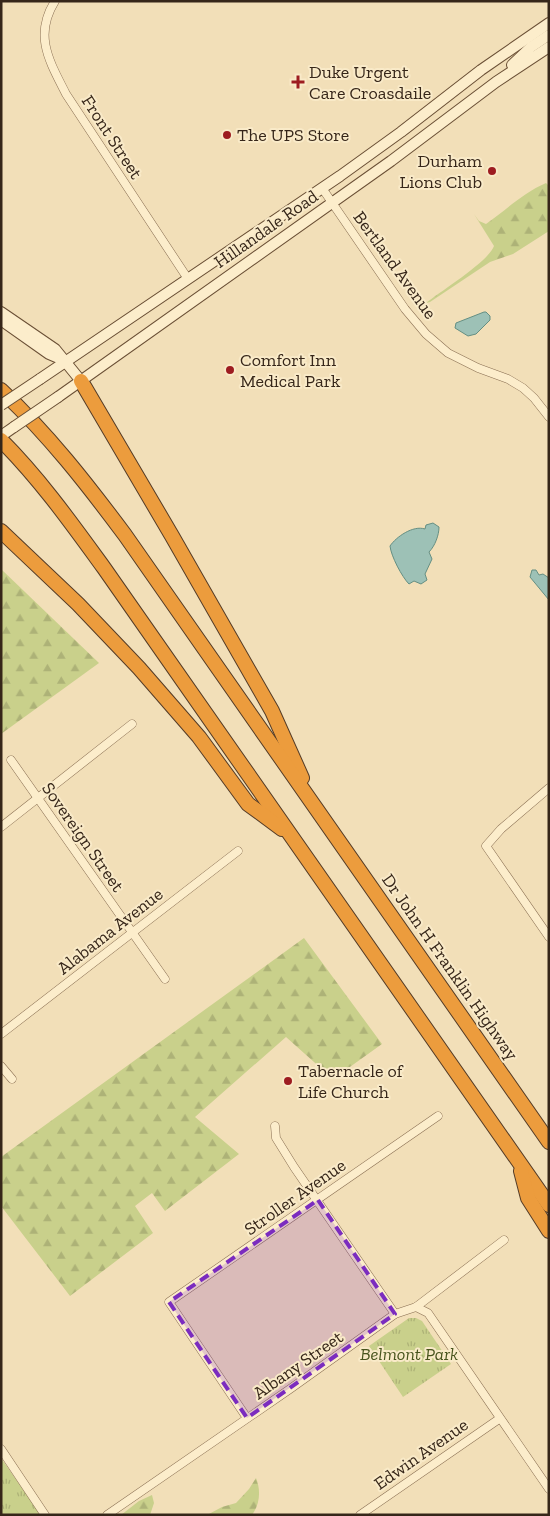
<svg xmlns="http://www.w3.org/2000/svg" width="550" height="1516" viewBox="0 0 550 1516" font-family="'Zilla Slab',serif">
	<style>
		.forest { fill: url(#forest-firs) }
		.park { fill: url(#park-tufts) }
		.water { fill: #9dc1b6; stroke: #658f83 }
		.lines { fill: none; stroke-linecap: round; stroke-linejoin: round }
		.street-casing { stroke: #896e52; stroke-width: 9 }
		.secondary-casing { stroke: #6a4f35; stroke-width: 12 }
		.highway-casing { stroke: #553c27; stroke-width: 16 }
		.street { stroke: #fcedcb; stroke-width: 8 }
		.secondary { stroke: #fcedcb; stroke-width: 10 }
		.highway { stroke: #ec9c3d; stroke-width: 14 }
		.secondary-bridge-casing { stroke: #6a4f35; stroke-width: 12; stroke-linecap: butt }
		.secondary-bridge { stroke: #fcedcb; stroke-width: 10 }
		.marked { fill: #7b2cbf; fill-opacity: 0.2; stroke: #7b2cbf; stroke-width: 4; stroke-dasharray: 10 6; stroke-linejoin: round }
		.poi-dot { fill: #9d1c20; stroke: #f9eac8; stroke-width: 2 }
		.labels { text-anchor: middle; stroke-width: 4; stroke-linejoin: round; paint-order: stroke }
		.poi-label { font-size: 18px; fill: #362619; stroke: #f9eac8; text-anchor: start }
		.street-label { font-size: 18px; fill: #362619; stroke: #f9eac8 }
		.park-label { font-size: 18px; font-style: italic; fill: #48541d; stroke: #f9eac8 }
	</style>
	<defs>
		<pattern id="forest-firs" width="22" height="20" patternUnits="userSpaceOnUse" patternTransform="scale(1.25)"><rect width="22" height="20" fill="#c9d08b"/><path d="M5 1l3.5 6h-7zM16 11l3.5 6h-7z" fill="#adb277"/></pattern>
		<pattern id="park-tufts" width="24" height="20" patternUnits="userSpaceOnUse" patternTransform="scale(1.25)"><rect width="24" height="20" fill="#c9d08b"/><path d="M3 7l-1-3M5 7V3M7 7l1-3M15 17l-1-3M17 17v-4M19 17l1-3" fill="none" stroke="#adb277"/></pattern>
	</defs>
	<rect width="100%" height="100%" fill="#f2dfb8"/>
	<g class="forest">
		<path d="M546,183l3,3v45l-36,23 -23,8 -60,40 -4,1c15,-12 62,-41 68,-57l-20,-32 5,7 7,3c20,-14 37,-31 60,-41z"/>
		<path d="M1,569l98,94 -98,71z"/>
		<path d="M304,938l78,106 -49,35 -47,-42 -91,80 44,37 -74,57 -13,-18 -17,13 18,27 -83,63 -69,-90v-49z"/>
		<path d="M256,1478c5,12 4,26 -4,37h-45l15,-8 14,-4 13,-14z"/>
		<path d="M152,1495l2,8 -4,12h-29l18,-14z"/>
	</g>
	<g class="park">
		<path d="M409,1318h7l6,3 29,43 -48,33 -34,-51z"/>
		<path d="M1,1458l40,57h-40z"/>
	</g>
	<g class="water">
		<path d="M484,312h2l4,4v4l-14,14 -8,2 -13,-8 1,-5z"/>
		<path d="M433,523l6,4c0,8 -4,19 -10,25l3,7 -7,15 2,6 -6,4 -7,-3 -5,3c-7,-7 -18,-28 -19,-38 6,-9 23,-21 35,-17l1,-4z"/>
		<path d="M532,570h4l3,5 4,-1 6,4v22l-19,-23z"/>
	</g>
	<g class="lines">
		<defs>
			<g id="street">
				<path d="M55,1c-22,35 -5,61 11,93l122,185"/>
				<path d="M322,188l83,121 21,25 22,19 30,15 30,11 15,9 11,10 15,19"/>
				<path d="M11,760l154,219"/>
				<path d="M549,788l-48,41 -15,17 63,91"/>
				<path d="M1,827l131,-103"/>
				<path d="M1,1034l237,-183"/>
				<path d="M1,1066l11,13"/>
				<path d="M275,1126l1,12 18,29 101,147"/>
				<path d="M416,1307l12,6 121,176"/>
				<path d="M247,1418l-78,-116 269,-186"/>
				<path d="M1,1449l44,66"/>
				<path d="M107,1515l183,-126 105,-75 21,-7 88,-67"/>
				<path d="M360,1515l139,-96"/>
			</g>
			<g id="secondary">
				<path d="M512,65l19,-18 18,-12"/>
				<path d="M1,312l54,37 26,32"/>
				<path d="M1,320l48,34 14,6"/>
				<path d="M40,379l300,-203 61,-44 80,-62 68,-47"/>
				<path d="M58,397l333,-236 105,-79 53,-35"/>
				<path d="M1,436l13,-9"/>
			</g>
			<g id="highway">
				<path d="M81,381l91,155 100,175 30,67"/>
				<path d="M1,390c47,44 86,94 124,145l424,607"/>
				<path d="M1,440c39,39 71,84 103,128l445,637"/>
				<path d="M1,531l77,73 61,64 60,69 49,67 34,25"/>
				<path d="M521,1171l7,27 21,33"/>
			</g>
		</defs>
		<use href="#street" class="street-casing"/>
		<use href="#secondary" class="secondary-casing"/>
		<use href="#highway" class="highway-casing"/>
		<use href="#street" class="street"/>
		<use href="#secondary" class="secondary"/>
		<use href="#highway" class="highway"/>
		<defs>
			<g id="secondary-bridge">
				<path d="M1,405l39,-26"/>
				<path d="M14,427l44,-30"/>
			</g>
		</defs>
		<use href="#secondary-bridge" class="secondary-bridge-casing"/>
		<use href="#secondary-bridge" class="secondary-bridge"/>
	</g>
	<path class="marked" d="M318,1200l77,114 -148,104 -78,-116z"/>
	<g class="poi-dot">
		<path d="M295.5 74.5h5v5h5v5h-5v5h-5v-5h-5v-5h5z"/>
		<circle cx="227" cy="135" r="5"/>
		<circle cx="492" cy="171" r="5"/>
		<circle cx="230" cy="370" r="5"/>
		<circle cx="288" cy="1081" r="5"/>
	</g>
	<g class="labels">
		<g class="poi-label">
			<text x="309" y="78">Duke Urgent<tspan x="309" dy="21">Care Croasdaile</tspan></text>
			<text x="237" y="141">The UPS Store</text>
			<text x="482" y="167" text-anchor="end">Durham<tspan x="482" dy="21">Lions Club</tspan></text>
			<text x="240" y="366">Comfort Inn<tspan x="240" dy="21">Medical Park</tspan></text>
			<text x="298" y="1077">Tabernacle of<tspan x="298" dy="21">Life Church</tspan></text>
		</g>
		<g class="street-label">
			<text transform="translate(112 137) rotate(57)" y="6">Front Street</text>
			<text transform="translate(266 229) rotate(-35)" y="6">Hillandale Road</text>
			<text transform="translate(395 265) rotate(54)" y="6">Bertland Avenue</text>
			<text transform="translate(83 837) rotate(55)" y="6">Sovereign Street</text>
			<text transform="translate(110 931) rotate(-38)" y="6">Alabama Avenue</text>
			<text transform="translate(450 967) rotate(55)" y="6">Dr John H Franklin Highway</text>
			<text transform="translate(295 1197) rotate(-35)" y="6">Stroller Avenue</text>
			<text transform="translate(298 1365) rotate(-35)" y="6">Albany Street</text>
			<text transform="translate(421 1454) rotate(-35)" y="6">Edwin Avenue</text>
		</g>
		<g class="park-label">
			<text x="409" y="1360">Belmont Park</text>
		</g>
	</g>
	<rect width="550" height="1516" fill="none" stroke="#362619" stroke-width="5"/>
</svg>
